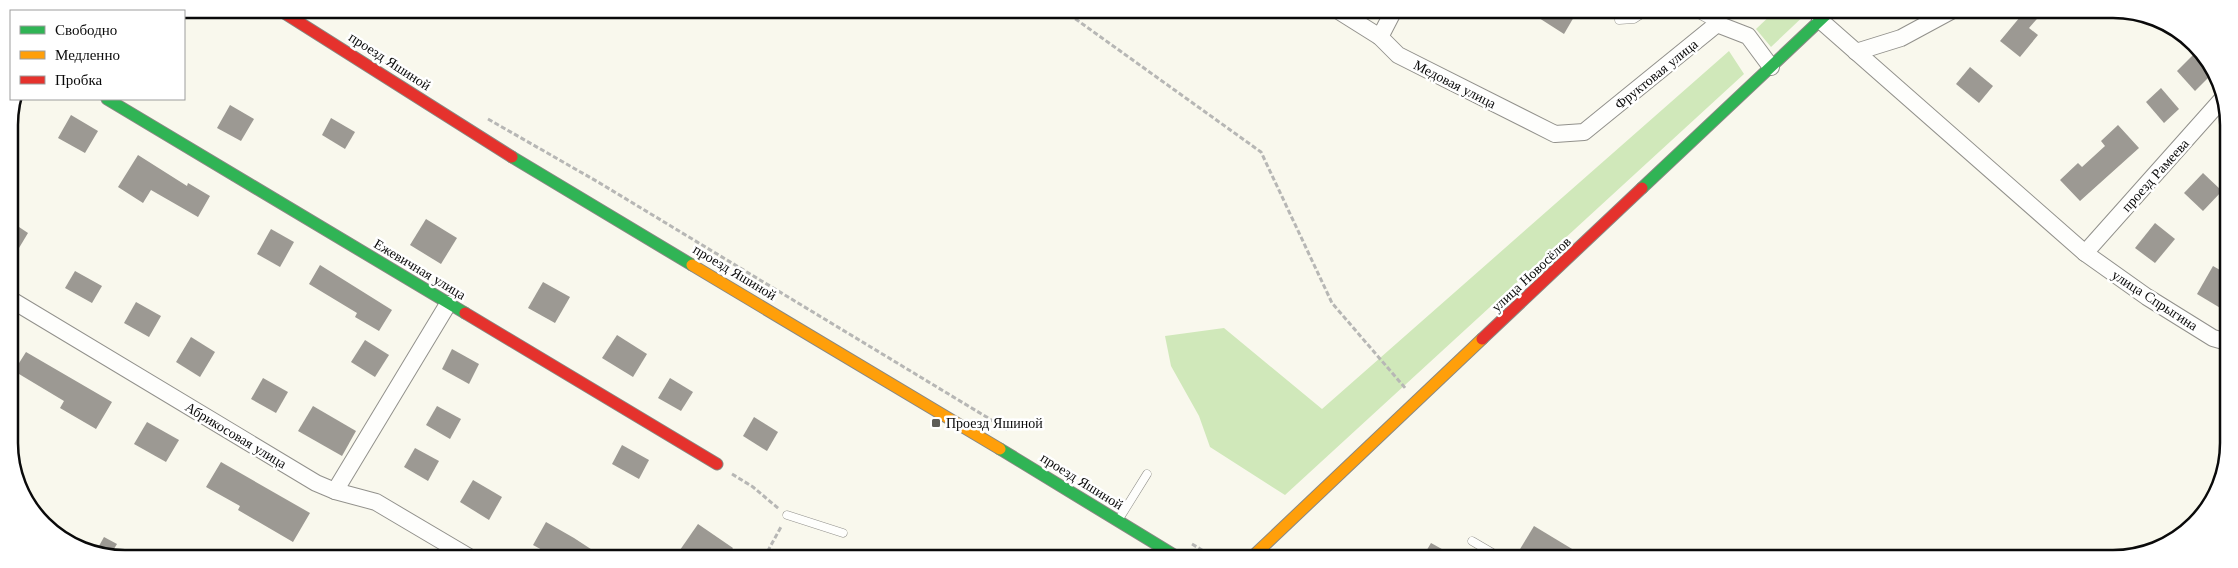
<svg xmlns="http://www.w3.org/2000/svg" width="2238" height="568" viewBox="0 0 2238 568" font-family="'Libre Baskerville',serif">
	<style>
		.forest { fill: #d0e8ba }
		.building { fill: #9c9993 }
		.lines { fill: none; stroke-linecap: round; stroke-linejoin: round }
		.lane-casing { stroke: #92918c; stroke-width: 9 }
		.street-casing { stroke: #92918c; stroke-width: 18 }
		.fast-casing { stroke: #888883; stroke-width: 13 }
		.slow-casing { stroke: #888883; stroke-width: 13 }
		.jam-casing { stroke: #888883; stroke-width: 13 }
		.path { stroke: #b7b7b5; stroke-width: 3; stroke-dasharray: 5 2.5; stroke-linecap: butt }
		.lane { stroke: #fefefc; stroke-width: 8 }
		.street { stroke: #fefefc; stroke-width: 16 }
		.fast { stroke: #30b455; stroke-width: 11 }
		.slow { stroke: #ff9f0a; stroke-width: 11 }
		.jam { stroke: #e5322d; stroke-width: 11 }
		.poi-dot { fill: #5e5d59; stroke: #fff; stroke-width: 2 }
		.labels { text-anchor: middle; stroke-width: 5; stroke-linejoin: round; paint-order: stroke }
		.street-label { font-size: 14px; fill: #0a0a0a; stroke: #fff }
		.poi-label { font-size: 14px; fill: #0a0a0a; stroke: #fff; text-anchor: start }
		.rim { fill: none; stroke: #0a0a0a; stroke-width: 2.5 }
	</style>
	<rect width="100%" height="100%" fill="#f9f8ed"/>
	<g class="forest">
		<path d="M1775,11h34l-38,36 -15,-18z"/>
		<path d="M1729,51l15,23 -459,421 -75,-48 -11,-31 -28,-50 -6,-30 59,-8 98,81z"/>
	</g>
	<g class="building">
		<path d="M1544,10h34l-14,24 -25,-16z"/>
		<path d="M2025,11h19l-15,17 9,7 -18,22 -20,-16z"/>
		<path d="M2199,49l13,25 -17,17 -18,-20z"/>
		<path d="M1970,67l23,19 -14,17 -23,-19z"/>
		<path d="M2161,88l18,21 -15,14 -18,-21z"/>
		<path d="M230,105l24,14 -13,22 -24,-13z"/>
		<path d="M71,115l27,16 -13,22 -27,-15z"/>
		<path d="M331,118l24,14 -10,17 -23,-14z"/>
		<path d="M2118,125l21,23 -59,53 -20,-21 18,-17 4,4 23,-21 -4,-5z"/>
		<path d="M138,155l49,31 1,-3 22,13 -12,21 -47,-27 -8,13 -25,-16z"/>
		<path d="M2203,173l19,18 -19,20 -19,-18z"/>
		<path d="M426,219l31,19 -16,26 -31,-19z"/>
		<path d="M10,221l18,12 -18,30z"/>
		<path d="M2155,223l20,16 -20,24 -20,-15z"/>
		<path d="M271,229l23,13 -14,25 -23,-13z"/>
		<path d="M320,265l72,45 -13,21 -24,-14 2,-4 -48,-29z"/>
		<path d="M2213,266l14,8v38l-30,-18z"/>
		<path d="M75,271l27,15 -10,17 -27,-15z"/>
		<path d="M543,282l27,15 -15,26 -27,-15z"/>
		<path d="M136,302l25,14 -12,21 -25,-14z"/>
		<path d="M617,335l30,19 -14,23 -31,-19z"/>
		<path d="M191,337l24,15 -15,25 -24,-15z"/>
		<path d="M365,340l24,15 -14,22 -24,-15z"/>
		<path d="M452,349l27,15 -10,20 -27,-15z"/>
		<path d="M26,352l86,50 -16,27 -36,-21 4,-7 -50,-30z"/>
		<path d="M263,378l25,14 -12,21 -25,-14z"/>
		<path d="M670,378l23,14 -12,19 -23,-13z"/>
		<path d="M313,406l43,25 -14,25 -44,-25z"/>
		<path d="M437,406l24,13 -11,20 -24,-14z"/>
		<path d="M754,417l24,15 -11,19 -24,-15z"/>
		<path d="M147,422l32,18 -13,22 -32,-18z"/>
		<path d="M622,445l27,15 -10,19 -27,-15z"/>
		<path d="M415,448l24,13 -11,20 -24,-14z"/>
		<path d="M221,462l89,51 -17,29 -55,-32 2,-4 -34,-19z"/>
		<path d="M473,480l29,17 -13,23 -29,-18z"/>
		<path d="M546,522l28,16 29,19h-48l-22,-12z"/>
		<path d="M698,524l35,24 -6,10h-36l-11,-8z"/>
		<path d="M1534,526l53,32h-63l-7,-4z"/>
		<path d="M104,537l13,7 -8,13h-8l-6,-4z"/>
		<path d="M1431,543l27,15h-36z"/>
	</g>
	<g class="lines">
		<defs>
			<g id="lane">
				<path d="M1693,11l24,13"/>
				<path d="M1619,20l15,-1 14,-9"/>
				<path d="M787,515l56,18"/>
				<path d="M1119,519l28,-45"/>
				<path d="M1472,541l29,17"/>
			</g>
			<g id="street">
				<path d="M1337,10l43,27 18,18 157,79 29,-2 133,-108 3,-13"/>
				<path d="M1820,20l265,233 62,44 66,41 14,4"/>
				<path d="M1717,24l31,12 23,31"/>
				<path d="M1380,37l14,-27"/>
				<path d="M1856,52l45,-14 50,-27"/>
				<path d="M2085,253l139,-156"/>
				<path d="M10,299l306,184 19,8 41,11 93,55"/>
				<path d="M335,491l113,-187"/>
			</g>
			<g id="fast">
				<path d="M107,99l358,214"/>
				<path d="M512,157l180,108"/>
				<path d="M1642,188l188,-177"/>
				<path d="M1000,449l179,109"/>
			</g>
			<g id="slow">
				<path d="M692,265l308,184"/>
				<path d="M1251,558l231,-219"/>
			</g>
			<g id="jam">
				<path d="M278,9l234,148"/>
				<path d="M465,313l252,151"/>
				<path d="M1482,339l160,-151"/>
			</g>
		</defs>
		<use href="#lane" class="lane-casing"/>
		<use href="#street" class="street-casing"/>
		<use href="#fast" class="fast-casing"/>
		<use href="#slow" class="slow-casing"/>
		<use href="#jam" class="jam-casing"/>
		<g class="path">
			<path d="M247,9l14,9"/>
			<path d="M1063,10l198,142 71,151 74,86"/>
			<path d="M488,119l110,63 410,248"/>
			<path d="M732,474l21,13 26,22"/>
			<path d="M1192,544l23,14"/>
			<path d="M764,558l18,-33"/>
		</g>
		<use href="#lane" class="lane"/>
		<use href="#street" class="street"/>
		<use href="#fast" class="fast"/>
		<use href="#slow" class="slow"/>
		<use href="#jam" class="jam"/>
	</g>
	<rect class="poi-dot" x="931" y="418" width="10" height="10" rx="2.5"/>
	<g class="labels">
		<g class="street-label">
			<text transform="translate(390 61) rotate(33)" y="5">проезд Яшиной</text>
			<text transform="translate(1656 74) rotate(-39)" y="5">Фруктовая улица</text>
			<text transform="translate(1455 84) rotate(27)" y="5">Медовая улица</text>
			<text transform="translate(2155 175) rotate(-48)" y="5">проезд Рамеева</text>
			<text transform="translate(420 269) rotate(31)" y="5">Ежевичная улица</text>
			<text transform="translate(735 272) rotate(31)" y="5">проезд Яшиной</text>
			<text transform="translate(1531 274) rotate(-43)" y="5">улица Новосёлов</text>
			<text transform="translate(2155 300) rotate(33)" y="5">улица Спрыгина</text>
			<text transform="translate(236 435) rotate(31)" y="5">Абрикосовая улица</text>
			<text transform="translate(1082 481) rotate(32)" y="5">проезд Яшиной</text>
		</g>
		<g class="poi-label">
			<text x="946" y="428">Проезд Яшиной</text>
		</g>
	</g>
	<path d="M0 0H2238V568H0ZM125 18H2113A107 107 0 0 1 2220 125V443A107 107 0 0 1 2113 550H125A107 107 0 0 1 18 443V125A107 107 0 0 1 125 18Z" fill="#fff" fill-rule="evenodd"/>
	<path class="rim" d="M125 18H2113A107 107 0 0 1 2220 125V443A107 107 0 0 1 2113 550H125A107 107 0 0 1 18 443V125A107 107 0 0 1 125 18Z"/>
	<rect x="10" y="10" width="175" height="90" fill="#ffffff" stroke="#9d9d9d"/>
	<rect x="20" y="26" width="25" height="8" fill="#30b455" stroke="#9d9d9d"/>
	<text x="55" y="35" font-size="15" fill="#0a0a0a">Свободно</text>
	<rect x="20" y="51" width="25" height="8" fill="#ff9f0a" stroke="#9d9d9d"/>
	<text x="55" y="60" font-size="15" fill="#0a0a0a">Медленно</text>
	<rect x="20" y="76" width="25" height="8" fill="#e5322d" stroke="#9d9d9d"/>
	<text x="55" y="85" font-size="15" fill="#0a0a0a">Пробка</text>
</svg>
